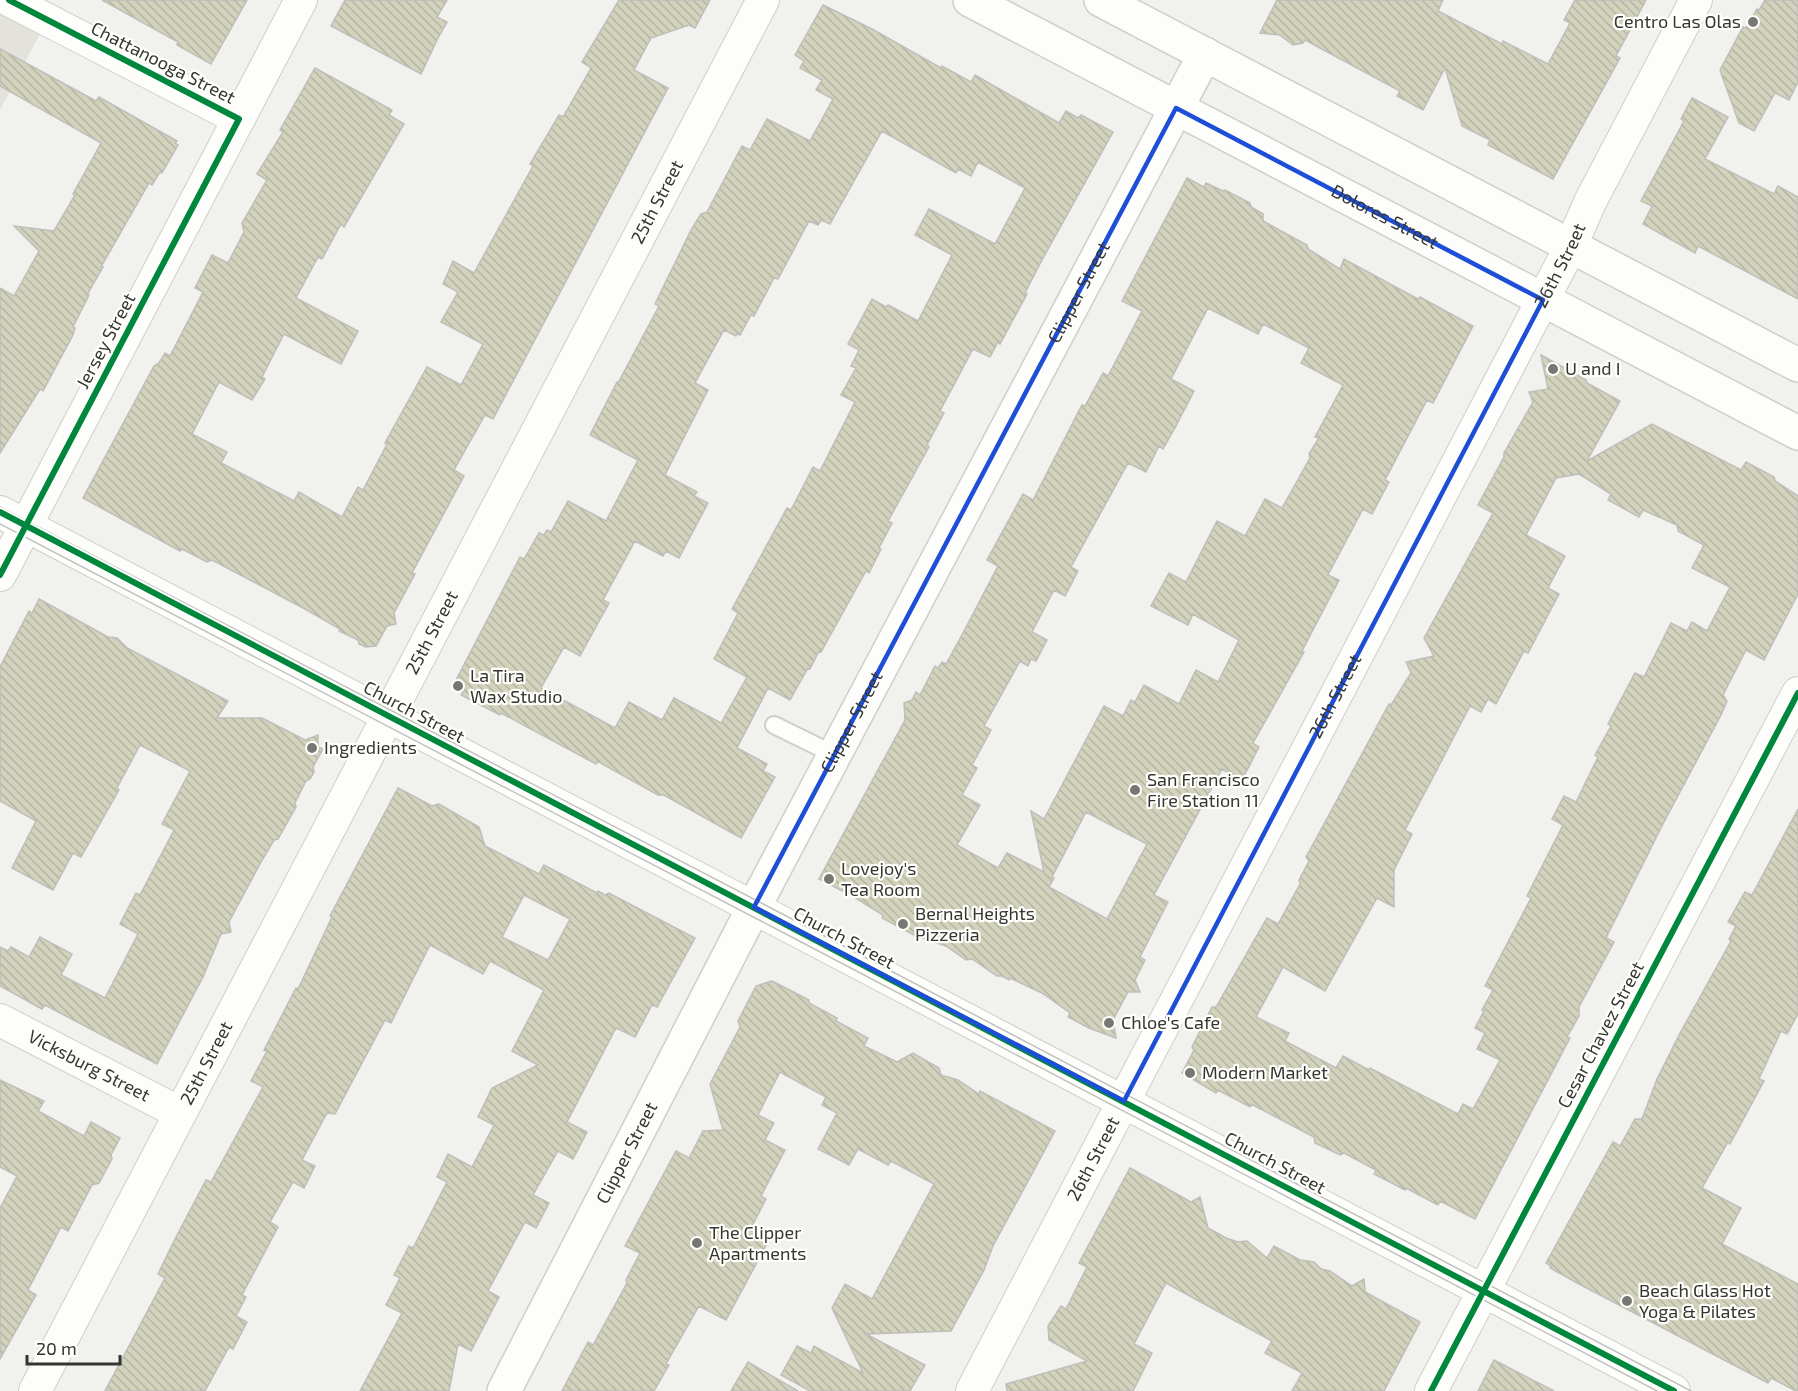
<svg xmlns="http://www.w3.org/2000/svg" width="1798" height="1391" viewBox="0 0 1798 1391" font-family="'Exo 2',sans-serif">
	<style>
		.built { fill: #e3e3dc }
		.building { fill: url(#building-back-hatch); stroke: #bebebb; stroke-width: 1.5; fill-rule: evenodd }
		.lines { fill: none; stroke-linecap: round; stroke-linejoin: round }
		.lane-casing { stroke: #cececc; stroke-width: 20 }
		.street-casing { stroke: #cececc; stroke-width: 34 }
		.secondary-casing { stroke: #cececc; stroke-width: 36 }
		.lane { stroke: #fdfdfc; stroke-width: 16 }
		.street { stroke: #fdfdfc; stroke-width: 32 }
		.secondary { stroke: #fdfdfc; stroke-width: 33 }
		.tram { stroke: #c1c1bf; stroke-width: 1.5 }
		.cycleway-casing { stroke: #fffffb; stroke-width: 10 }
		.cycleway { stroke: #00873e; stroke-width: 6 }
		.marked { fill: none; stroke: #1d4ed8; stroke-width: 4.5; stroke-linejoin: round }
		.poi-dot { fill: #777774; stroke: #fffffb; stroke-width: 2 }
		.labels { text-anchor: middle; stroke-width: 4.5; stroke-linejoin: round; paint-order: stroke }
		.poi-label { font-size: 18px; fill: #353533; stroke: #fffffb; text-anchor: start }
		.street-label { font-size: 18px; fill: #353533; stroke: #fffffb }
	</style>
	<defs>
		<pattern id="building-back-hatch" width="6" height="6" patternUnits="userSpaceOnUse" patternTransform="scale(1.5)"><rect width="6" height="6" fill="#d3d2bc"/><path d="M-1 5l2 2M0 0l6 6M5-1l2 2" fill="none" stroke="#b6b5a2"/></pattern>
	</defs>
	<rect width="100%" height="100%" fill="#f1f1ee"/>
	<path class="built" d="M0,3l44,23 -44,84z"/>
	<g class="building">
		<path d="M102,0h145l-36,64 -34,-19 1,-3z"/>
		<path d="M345,0h102l-10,17 10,5 -9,16 -17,36 -90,-48z"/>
		<path d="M619,0h91l-15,28 -6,-3 -38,13 -17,32 34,18 -175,331 -8,-4 -31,55 10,6 -52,97 3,1 -21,39 2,11 -9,2 -11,20 -10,1 -7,-3 -1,-4 -19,-9 1,-2 -35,-20 -93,-49 -5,2 -25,-13 -2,2 -97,-53 71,-132 5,-3 6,-10 5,3 33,-64 -8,-4 17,-33 16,8 16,-31 -2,-9 25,-43 -10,-6 26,-42 -3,-2 35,-62 77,42 -3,5 15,9 -60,103 -3,-3 -19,35 -4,-2 -22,41 62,33 -17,33 -57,-30 -22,43 3,2 -13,21 -33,-18 -27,52 35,18 -6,11 73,38 5,-9 43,25 16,-30 5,3 24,-46 -2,-1 42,-76 34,18 22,-41 -42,-22 17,-30 -15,-8 10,-23 21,12 59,-107 -3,-2 29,-49 4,2 28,-49 -9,-6z"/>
		<path d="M1277,0h166l-5,11 64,33 1,-3 45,23 22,-41 -6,-3 11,-20h71l-30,56 4,2 -67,121 -65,-34 2,-5 -28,-14 -17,-58 -22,42 -26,-14 3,-5 -95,-51 -2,3 -10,2 -13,-10 -20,-2z"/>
		<path d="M1765,0h33v82l-9,18 -14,-7 -21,38 -15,-8 -19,-53 23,-43 3,1 11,-19 2,1z"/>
		<path d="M823,5l49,24 69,39 1,-2 29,16 4,-7 84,48 7,-12 12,7 3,-3 32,17 -71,128 -17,33 2,1 -27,50 -2,-2 -8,15 -17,-8 -33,62 4,2 -17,32 2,2 -41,74 4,2 -13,25 2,1 -12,24 -3,-2 -45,81 -2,-1 -9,18 -2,-1 -18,32 -22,-12 -31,60 30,16 -4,7 12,6 -34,61 -77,-43h-6l-61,-34 -1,3 -95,-51 -1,2 -39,-20 3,-5 -10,-6 66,-127 4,2 15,-26 5,2 3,-5 4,2 17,-31 38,20 32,-61 -48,-25 27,-53 1,1 41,-77 -4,-2 36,-74 10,-16 6,-2 35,-66 8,4 17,-31 43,22 23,-42 -17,-9 6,-10 -22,-12 4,-7 -9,-6zM882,131l74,42 2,-4 13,7 7,-14 47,26 -30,56 -66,-35 -14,26 37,20 -34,66 -30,-16 -2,2 -14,-8 -24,45 11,6 -8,16 5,2 -15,27 14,7 -35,69 -7,-4 -22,43 -4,-2 -55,101 6,4 -24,46 33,18 -26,46 -47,-25 -12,22 -33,-18 -14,26 -74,-40 23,-41 16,9 29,-53 -6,-3 32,-59 28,15 3,-5 13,7 29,-55 -14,-7 3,-4 -32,-17 43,-85 -13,-7 29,-53 12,6 1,-2 3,1 11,-20 3,1 20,-38 4,1 31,-58 9,4 3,-5 9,4z"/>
		<path d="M0,49l96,52 3,-4 78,44 -2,2 3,2 -16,28 -2,-1 -8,13 -3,-2 -48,84h2l-16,28h2l-16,32 2,1 -2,7 -30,56 -3,-2 -40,64v-165l14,8 25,-45 -25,-25 40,5 21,-36 -2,-1 28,-51 -101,-57z"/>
		<path d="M1692,98l36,19 -23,42 69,35 4,-8 20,11v102l-100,-53 -3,7 -52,-29 9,-18 -11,-5 43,-80 -3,-2z"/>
		<path d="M1187,178l17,9 2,-4 17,8 2,-1 25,13 1,4 12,7v7l44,24 1,4 32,20 4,-10 74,40 2,-2 53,29 -40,77 -6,-3 -42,80 4,2 -17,32 -9,-5 -35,66 11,5 -37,71 2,1 -51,91 6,4 -17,33 -20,-11 -68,126 14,7 -28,55 5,3 -10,20 5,12h-12l-15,28 3,18 -27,-10 -21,-11 2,-4 -28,-20 -32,-15 -1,2 -7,-4h-5l-25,-17 -6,1 -20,-14 -32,-11 -32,-17 1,-3 -29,-18 -35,-18 86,-159 -1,-17 8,-3 4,-8 4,3 15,-29 3,2 4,-6 4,2 17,-31 35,-67 -11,-6 36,-66 10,6 49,-95 3,1 18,-33 5,3 34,-65 -20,-10zM1208,308l50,26 5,-10 46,24 -8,15 42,22 -28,52 4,1 -10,16 1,4 -28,50 -17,-9 -20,37 -28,-15 -31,61 -17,-9 -18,33 37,19 5,-11 46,26 -21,42 -22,-12 -17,34 -35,-19 -9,17 -4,-2 -8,16 -19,-10 -60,113 -13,-8 13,61 -37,-19 -9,15 -41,-23 23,-40 -18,-10 15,-27 -5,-3 19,-35 -7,-4 36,-65 8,5 3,-7 5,2 11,-21 -15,-8 22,-42 11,6 13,-25 -7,-4 57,-104 18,9 13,-26 4,3 13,-23 18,-35 -23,-12zM1086,812l61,32 -40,75 -58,-32 5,-9 -2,-1z"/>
		<path d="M1541,355l45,25 1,3 33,18 -33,60 65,-37 89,46 5,-8 28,15 1,4 23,15v98l-34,66 -18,-10 -23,45 4,6 -6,14 -57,107 -58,116 8,4 -35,65v9l-12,21 3,1 -95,181 -35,-18 -2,4 -32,-17 -1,2 -31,-16 2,-4 -32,-17 -4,2 -25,-12 -1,-6 -63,-33 -1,3 -32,-17 -2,3 -34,-20 12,-23 -2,-3 20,-40h4l51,-89 11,6 22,-40 -1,-4 10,-19 -3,-4 5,-9 78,-144 2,1 20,-32 -5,-11 28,-6 -10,-18 69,-125 -15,-8 26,-48v-4l29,-51 -4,-10 19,-3zM1579,474l32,20 -3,6 31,17 4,-7 34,15 1,6 26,14 -12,23 38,19 -23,44 -15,-9 -5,9 -16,-8 -27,54 -9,-4 -27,51 3,2 -16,29 3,2 -22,45 -12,-6 -12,23 11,6 -36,71 4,2 -46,88 8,4 -11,20 2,1 -9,17 10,5 -8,16 23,11 -27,49 -10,-5 -5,10 -88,-46 -1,2 -26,-14 -7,12 -51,-27 4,-8 -33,-16 27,-50 42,24 52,-93 17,9v-37l18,-36 -7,-4 26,-49 39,-75 11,6 7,-13 8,5 28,-53 4,2 31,-59 -11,-6 17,-32 -39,-21 30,-57z"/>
		<path d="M39,599l69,38 9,1 10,10 101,53 -11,17h45l43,22 13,-5v12l5,2 -10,18 1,5 -4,7 -4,2 -11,22 1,4 -18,32 -4,1 -13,22 -32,60 2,10 -10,2 -18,43 -46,87 -112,-59 -3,4 -42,-23v-39l8,4 3,-4 18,10 11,-20 32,17 -11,21 44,23 33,-64 -18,-10 16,-31 4,2 34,-65 -12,-6 28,-53 -50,-26 -23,43 2,2 -38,67 -8,-4 -20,37 -41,-22 24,-47 -36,-20v-134l29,-56 3,2z"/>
		<path d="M398,788l34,18 7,-2 40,23 6,19 54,28 5,-9 53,28 1,-2 7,4 4,-2 86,45 -38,69 -5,-2 -17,32 -19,-9 -49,94 20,10 -14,27 -15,-8 -25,44 16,8 -13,25 -11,-6 -37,69 11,6 -28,54 -13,-7 -9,47h-89l42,-78 -16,-8 14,-27 -6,-3 15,-29 4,2 34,-66 -10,-5 11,-23 24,13 22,-42 -16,-8 14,-29 46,-23 -26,-14 32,-61 -54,-29 -7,13 -53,-29 -39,78 -6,-3 -50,94 -8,-1 -25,47 13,6 -11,22 -11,-6 -23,40 8,5 -36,68 4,2 -10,19 11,6 -14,27 -4,-2 -24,44h-100l60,-113 -7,-4 16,-33 32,-61 5,2 52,-95 -12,-6 16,-30 -3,-1 32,-62 2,1 34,-72 -2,-1zM524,895l46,24 -22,41 -46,-23z"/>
		<path d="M1798,809v205l-11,20 -6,-3 -22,48 5,2 -34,63 -2,-2 -26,46 39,20 -19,36 76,40v107h-2l-25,-13 -3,5 -189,-99 -29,-16 1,-2 -5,-3 67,-121 7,4 15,-27h7l15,-40 22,-44 52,-94 -2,-2 7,-13 -8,-4 17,-30 7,3z"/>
		<path d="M772,981l37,19v3l28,15 -1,3 32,17 -4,8 33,16 16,-9 26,15 2,7 17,5 21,14 1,-3 75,40 -62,115 -9,24 -33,61 -85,3 59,31 -15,26h-100l-29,-16 16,-29 14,7 3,-7 49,27 -31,-65 13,-24 27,15 62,-115 -43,-23 -3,4 -30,-16 -9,16 -31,-16 19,-36 -15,-8 4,-8 -46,-25 -22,43 16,8 -9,17 20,10 -24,46 5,3 -16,31 19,10 -43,80 -27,-14 -33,58 3,1 -15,26h-92l26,-49 5,3 34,-62 -1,-3 14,-27 -15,-7 51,-95 13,7 14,-27 20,-1 -13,-46 30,-57 -2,-6 18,-35z"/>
		<path d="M0,1080l44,21 -6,10 46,25 7,-14 29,16 -9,17 1,4 -13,24 -7,2 -24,46 -7,-4 -33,63 8,5 -36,64v-151l17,-32 -17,-9z"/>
		<path d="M1130,1168l61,34 9,-5 8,31 18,10 12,4 9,-1 20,17 7,-12 26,14 14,2 7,7 9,2 22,15 12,-7 1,13 55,30 -36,69h-92l10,-18 -37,-20 7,-12 -106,-58 -32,61 18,9 -19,38h-126l-1,-7 81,-23 -38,-21 -1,-14 13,-20 5,3 21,-42 -8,-4z"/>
		<path d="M1494,1360l60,31h-76z"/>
		<path d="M748,1362l50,29h-67z"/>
	</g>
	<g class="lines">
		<defs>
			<path id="lane" d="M774,725l61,30"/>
			<g id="street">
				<path d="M9,0l230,119"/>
				<path d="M0,512l1674,879"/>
				<path d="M0,575l301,-575"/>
				<path id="s1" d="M0,1020l180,93"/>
				<path id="s2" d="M35,1391l728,-1391"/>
				<path id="s3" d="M972,1391l599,-1145 19,-44 106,-202"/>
				<path d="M1431,1391l367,-698"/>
			</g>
			<g id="secondary">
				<path id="s4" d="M970,0l828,433"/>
				<path d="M1101,0l697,365"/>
				<path id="s5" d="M504,1391l250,-484 451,-853"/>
			</g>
		</defs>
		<use href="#lane" class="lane-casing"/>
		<use href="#street" class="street-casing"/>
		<use href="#secondary" class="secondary-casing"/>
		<use href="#lane" class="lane"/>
		<use href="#street" class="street"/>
		<use href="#secondary" class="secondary"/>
		<g class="tram">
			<path d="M0,507l792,412 899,472"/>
			<path d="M0,524l784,409 873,458"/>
		</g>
		<defs>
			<g id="cycleway">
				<path d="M0,512l1674,879"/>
				<path d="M0,575l239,-456 -230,-119"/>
				<path d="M1431,1391l367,-698"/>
			</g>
		</defs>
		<use href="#cycleway" class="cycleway-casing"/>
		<use href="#cycleway" class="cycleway"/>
	</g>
	<path class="marked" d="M1176,108l367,192 -419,801 -370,-194z"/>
	<g class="poi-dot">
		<circle cx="1753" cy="22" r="6"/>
		<circle cx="1553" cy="369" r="6"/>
		<circle cx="458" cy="686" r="6"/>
		<circle cx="312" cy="748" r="6"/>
		<circle cx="1135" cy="790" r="6"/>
		<circle cx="829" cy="879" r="6"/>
		<circle cx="903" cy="924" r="6"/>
		<circle cx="1109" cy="1023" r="6"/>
		<circle cx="1190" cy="1073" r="6"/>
		<circle cx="697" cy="1243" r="6"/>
		<circle cx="1627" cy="1301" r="6"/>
	</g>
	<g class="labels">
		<g class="poi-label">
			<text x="1741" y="28" text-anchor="end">Centro Las Olas</text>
			<text x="1565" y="375">U and I</text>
			<text x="470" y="682">La Tira<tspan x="470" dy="21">Wax Studio</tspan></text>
			<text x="324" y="754">Ingredients</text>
			<text x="1147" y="786">San Francisco<tspan x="1147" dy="21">Fire Station 11</tspan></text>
			<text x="841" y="875">Lovejoy's<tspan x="841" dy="21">Tea Room</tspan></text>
			<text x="915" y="920">Bernal Heights<tspan x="915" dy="21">Pizzeria</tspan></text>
			<text x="1121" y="1029">Chloe's Cafe</text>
			<text x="1202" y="1079">Modern Market</text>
			<text x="709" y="1239">The Clipper<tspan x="709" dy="21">Apartments</tspan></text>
			<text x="1639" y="1297">Beach Glass Hot<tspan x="1639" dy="21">Yoga &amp; Pilates</tspan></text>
		</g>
		<g class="street-label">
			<text transform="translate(163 63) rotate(27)" y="6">Chattanooga Street</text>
			<text dy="6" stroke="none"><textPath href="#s2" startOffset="1342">25th Street</textPath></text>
			<text dy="6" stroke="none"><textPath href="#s4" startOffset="468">Dolores Street</textPath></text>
			<text dy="6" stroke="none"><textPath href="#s3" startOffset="1270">26th Street</textPath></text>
			<text dy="6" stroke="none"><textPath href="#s5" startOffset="1240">Clipper Street</textPath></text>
			<text transform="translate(106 341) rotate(-62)" y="6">Jersey Street</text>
			<text dy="6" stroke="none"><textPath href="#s2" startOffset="856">25th Street</textPath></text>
			<text dy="6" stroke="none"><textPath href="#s3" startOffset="784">26th Street</textPath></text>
			<text transform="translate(414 712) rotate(28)" y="6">Church Street</text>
			<text dy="6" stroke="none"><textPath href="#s5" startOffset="754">Clipper Street</textPath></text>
			<text transform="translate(844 938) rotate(28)" y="6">Church Street</text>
			<text transform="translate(1601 1035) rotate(-62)" y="6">Cesar Chavez Street</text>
			<text dy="6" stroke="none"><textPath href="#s2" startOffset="370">25th Street</textPath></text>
			<text dy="6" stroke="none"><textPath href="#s1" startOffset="100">Vicksburg Street</textPath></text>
			<text dy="6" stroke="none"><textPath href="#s5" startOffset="268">Clipper Street</textPath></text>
			<text dy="6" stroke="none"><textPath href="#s3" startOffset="262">26th Street</textPath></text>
			<text transform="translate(1275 1163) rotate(28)" y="6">Church Street</text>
		</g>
	</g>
	<path d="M27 1355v9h93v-9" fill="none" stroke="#353533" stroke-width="3"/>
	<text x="36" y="1355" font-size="18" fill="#353533" stroke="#fffffb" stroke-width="4.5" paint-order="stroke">20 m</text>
</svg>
